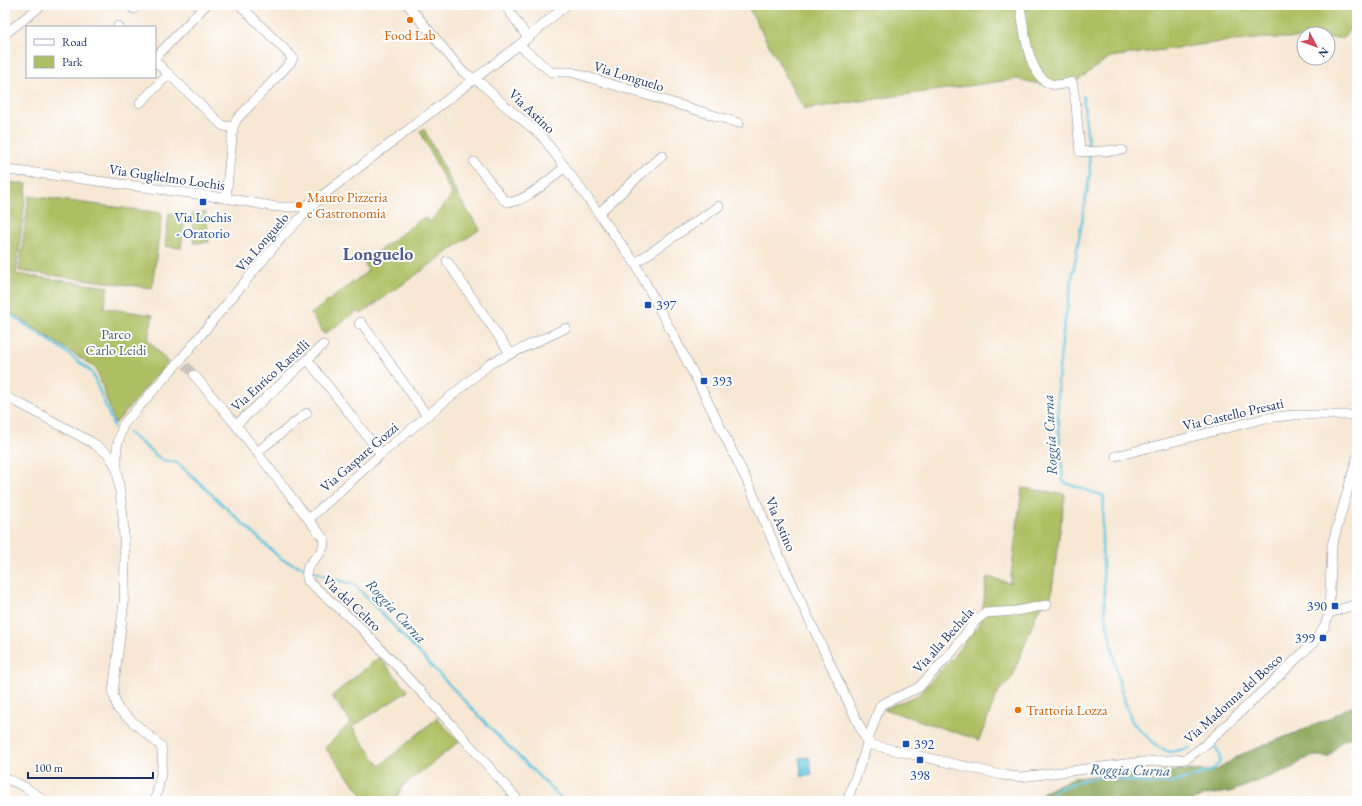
<svg xmlns="http://www.w3.org/2000/svg" width="1362" height="806" viewBox="0 0 1362 806" font-family="'EB Garamond',serif">
	<style>
		.green { fill: #aebf63; stroke: #647760 }
		.forest { fill: #8aa659; stroke: #526a5c }
		.water { fill: #61c6de; stroke: #3e7a9e }
		.lines { fill: none; stroke-linecap: round; stroke-linejoin: round }
		.stream { stroke: #61c6de; stroke-width: 2.5 }
		.minor-tunnel { stroke: #cbc2bc; stroke-width: 9; stroke-dasharray: 9 4.5; stroke-linecap: butt }
		.minor-casing { stroke: #898b98; stroke-width: 10 }
		.minor { stroke: #fff; stroke-width: 9 }
		.food-dot { fill: #e8710a; stroke: #fff; stroke-width: 1.5 }
		.transit-dot { fill: #1a4fb4; stroke: #fff; stroke-width: 1.5 }
		.labels { text-anchor: middle; stroke-width: 4; stroke-linejoin: round; paint-order: stroke }
		.food-label { font-size: 14px; fill: #c56008; stroke: #fff; text-anchor: start }
		.street-label { font-size: 14px; fill: #1b2f5e; stroke: #fff }
		.transit-label { font-size: 14px; fill: #164399; stroke: #fff; text-anchor: start }
		.park-label { font-size: 14px; fill: #4e6160; stroke: #fff }
		.water-label { font-size: 15px; font-style: italic; fill: #305c84; stroke: #fff }
		.district-label { font-size: 18px; font-weight: bold; fill: #545c8b; stroke: #fff }
	</style>
	<rect width="100%" height="100%" fill="#fff"/>
	<filter id="ink" filterUnits="userSpaceOnUse"><feTurbulence type="fractalNoise" baseFrequency=".025" numOctaves="2"/><feDisplacementMap in="SourceGraphic" scale="8" xChannelSelector="R" yChannelSelector="G"/><feConvolveMatrix kernelMatrix="1 2 1 2 8 2 1 2 1" color-interpolation-filters="sRGB"/></filter>
	<filter id="wash" filterUnits="userSpaceOnUse"><feTurbulence type="fractalNoise" baseFrequency=".012" numOctaves="4" result="noise"/><feDisplacementMap in="SourceGraphic" scale="16" xChannelSelector="R" yChannelSelector="G"/><feGaussianBlur stdDeviation="0.9" result="paint"/><feColorMatrix in="noise" values="0 0 0 0 0 0 0 0 0 0 0 0 0 0 0 0 0 1.4 0 .05"/><feComposite in="paint" operator="in"/></filter>
	<g filter="url(#wash)">
		<rect width="100%" height="100%" fill="#f7e7d3"/>
		<g class="green">
			<path d="M747,5h610v11l-13,22h-16v-4h-24v4h-37l-45,4 -112,15 -39,28 -18,2 -36,-8 -213,30z"/>
			<path d="M424,129l35,69 21,31 -119,85 -3,-3 -34,23 -13,-20 57,-43 -4,-9 60,-45 6,5 22,-27 -32,-64z"/>
			<path d="M5,182l22,2 -11,90 92,13 -4,21 49,7 -5,25 20,22 -53,62 -19,-56 -91,-59z"/>
			<path d="M29,196l133,17 -10,75 -133,-17z"/>
			<path d="M206,212l3,30 -15,1 -2,-29z"/>
			<path d="M169,213l17,2 -5,33 -16,-2z"/>
			<path d="M1022,488l43,6 -14,102 -14,16 -25,66 -14,14 -19,48 -95,-31 34,-14 35,-38 28,-35 6,-45 23,6z"/>
			<path d="M379,657l29,34 -56,36 28,39 57,-48 22,24 -56,44 -9,15h-37l5,-7 -37,-46 26,-26 -19,-26z"/>
		</g>
		<path class="forest" d="M1357,703v34c-18,1 -18,8 -28,20l-14,-1 -12,4 -11,8 -62,24 -24,3 -15,6h-77l-17,-5h-15l-9,5h-35l4,-8 31,-15 43,-4 22,3 37,-7 40,1 25,-16 82,-33z"/>
		<path class="water" d="M809,757l3,18 -10,2 -3,-19z"/>
		<g class="lines">
			<g class="stream">
				<path d="M1083,96l6,53 1,25 -27,158 -5,48v37l5,65 41,14 -2,42 3,75 15,74 12,35 26,25 12,5 20,-4"/>
				<path d="M5,311l59,39 28,22 22,55"/>
				<path d="M129,433l33,27 16,3 103,96 24,9"/>
				<path d="M310,570l23,9 21,5 144,152 66,65"/>
				<path d="M1047,801l3,-5 10,-8 26,-9 16,-2 50,7 23,-2 38,-12 7,-8 -1,-8 -4,-8"/>
			</g>
		</g>
	</g>
	<g filter="url(#ink)">
		<g class="lines">
			<path class="minor-tunnel" d="M186,365l8,10"/>
			<defs>
				<g id="minor">
					<path d="M129,5l5,4"/>
					<path d="M408,5l54,66 20,13 21,20 39,32 93,127 64,121 51,103 26,62 92,195"/>
					<path d="M505,5l23,33"/>
					<path d="M1020,5c4,22 7,71 31,79 7,2 14,0 21,-2l4,23 4,47 42,-2"/>
					<path d="M118,26l1,1"/>
					<path d="M5,34l37,-29"/>
					<path d="M519,45l32,27h20l168,51"/>
					<path d="M155,58l51,-53"/>
					<path d="M155,61l68,65 10,1"/>
					<path d="M140,103l29,-29"/>
					<path d="M474,162l30,38c14,10 49,-24 61,-33"/>
					<path d="M5,170l32,3 189,25 51,9h25l11,-5"/>
					<path d="M226,198l7,-71 4,-8 54,-57 2,-4 -53,-53"/>
					<path d="M599,213l63,-58"/>
					<path d="M447,261l63,92"/>
					<path d="M635,263l84,-57"/>
					<path d="M359,324l2,-2 66,94"/>
					<path d="M307,359l74,95"/>
					<path d="M194,375l42,50 87,113c6,19 -23,21 -15,43l52,46 92,98 67,76"/>
					<path d="M5,397l14,6 72,39 17,12 9,15"/>
					<path d="M236,425l87,-80"/>
					<path d="M257,452l50,-39"/>
					<path d="M1116,456l150,-38 28,-3h63"/>
					<path d="M309,519l72,-65 110,-91 75,-35"/>
					<path d="M1329,613l28,-9"/>
					<path d="M868,744l134,31 19,2 121,-15 44,-3 19,-14 78,-73 31,-30 11,-16 4,-13 3,-68 25,-87"/>
					<path d="M5,778l20,9 20,14"/>
					<path d="M155,801c4,-18 10,-37 6,-55l-43,-37 -5,-16 11,-91 1,-42 -2,-44 -6,-46v-24l6,-21 58,-66 102,-123 40,-41 205,-157 38,-33"/>
					<path d="M847,801l16,-44 7,-23 10,-28 2,-2 36,-16 35,-37 23,-31 10,-7 30,-2 31,-6"/>
				</g>
			</defs>
			<use href="#minor" class="minor-casing"/>
			<use href="#minor" class="minor"/>
		</g>
	</g>
	<g class="food-dot">
		<circle cx="410" cy="20" r="4"/>
		<circle cx="299" cy="205" r="4"/>
		<circle cx="1018" cy="710" r="4"/>
	</g>
	<g class="transit-dot">
		<rect x="199" y="198" width="8" height="8" rx="2"/>
		<rect x="644" y="301" width="8" height="8" rx="2"/>
		<rect x="700" y="377" width="8" height="8" rx="2"/>
		<rect x="1331" y="602" width="8" height="8" rx="2"/>
		<rect x="1319" y="634" width="8" height="8" rx="2"/>
		<rect x="902" y="740" width="8" height="8" rx="2"/>
		<rect x="916" y="756" width="8" height="8" rx="2"/>
	</g>
	<g class="labels">
		<g class="food-label">
			<text x="410" y="40" text-anchor="middle">Food Lab</text>
			<text x="307" y="202">Mauro Pizzeria<tspan x="307" dy="16">e Gastronomia</tspan></text>
			<text x="1026" y="715">Trattoria Lozza</text>
		</g>
		<g class="street-label">
			<text transform="translate(629 76) rotate(17)" y="5">Via Longuelo</text>
			<text transform="translate(532 111) rotate(43)" y="5">Via Astino</text>
			<text transform="translate(167 177) rotate(8)" y="5">Via Guglielmo Lochis</text>
			<text transform="translate(262 242) rotate(-49)" y="5">Via Longuelo</text>
			<text transform="translate(270 375) rotate(-42)" y="5">Via Enrico Rastelli</text>
			<text transform="translate(1233 414) rotate(-13)" y="5">Via Castello Presati</text>
			<text transform="translate(359 457) rotate(-41)" y="5">Via Gaspare Gozzi</text>
			<text transform="translate(781 524) rotate(67)" y="5">Via Astino</text>
			<text transform="translate(352 603) rotate(43)" y="5">Via del Celtro</text>
			<text transform="translate(943 640) rotate(-48)" y="5">Via alla Bechela</text>
			<text transform="translate(1233 698) rotate(-42)" y="5">Via Madonna del Bosco</text>
		</g>
		<g class="transit-label">
			<text x="203" y="222" text-anchor="middle">Via Lochis<tspan x="203" dy="16">- Oratorio</tspan></text>
			<text x="656" y="310">397</text>
			<text x="712" y="386">393</text>
			<text x="1327" y="611" text-anchor="end">390</text>
			<text x="1315" y="643" text-anchor="end">399</text>
			<text x="914" y="749">392</text>
			<text x="920" y="780" text-anchor="middle">398</text>
		</g>
		<g class="park-label">
			<text x="116" y="339">Parco<tspan x="116" dy="16">Carlo Leidi</tspan></text>
		</g>
		<g class="water-label">
			<text transform="translate(1050 435) rotate(-93)" y="5">Roggia Curna</text>
			<text transform="translate(396 611) rotate(47)" y="5">Roggia Curna</text>
			<text transform="translate(1130 770) rotate(1)" y="5">Roggia Curna</text>
		</g>
		<g class="district-label">
			<text x="378" y="260">Longuelo</text>
		</g>
	</g>
	<rect width="1362" height="806" fill="none" stroke="#fff" stroke-width="20"/>
	<rect x="26" y="26" width="130" height="52" fill="#ffffff" stroke="#a4acbf"/>
	<rect x="34" y="39" width="20" height="6" fill="#ffffff" stroke="#a4acbf"/>
	<text x="62" y="46" font-size="12" fill="#1b2f5e">Road</text>
	<rect x="34" y="56" width="20" height="12" fill="#aebf63" stroke="#a4acbf"/>
	<text x="62" y="66" font-size="12" fill="#1b2f5e">Park</text>
	<g transform="translate(1316 46) rotate(131)"><circle r="19" fill="#ffffff" stroke="#a4acbf"/>
	<path d="M0-3L7 15L0 10L-7 15Z" fill="#d1495b"/>
	<text y="-6" font-size="11" font-weight="bold" text-anchor="middle" fill="#1b2f5e">N</text>
	</g>
	<path d="M28 772v6h125v-6" fill="none" stroke="#1b2f5e" stroke-width="2"/>
	<text x="34" y="772" font-size="12" fill="#1b2f5e" stroke="#ffffff" stroke-width="3" paint-order="stroke">100 m</text>
</svg>
